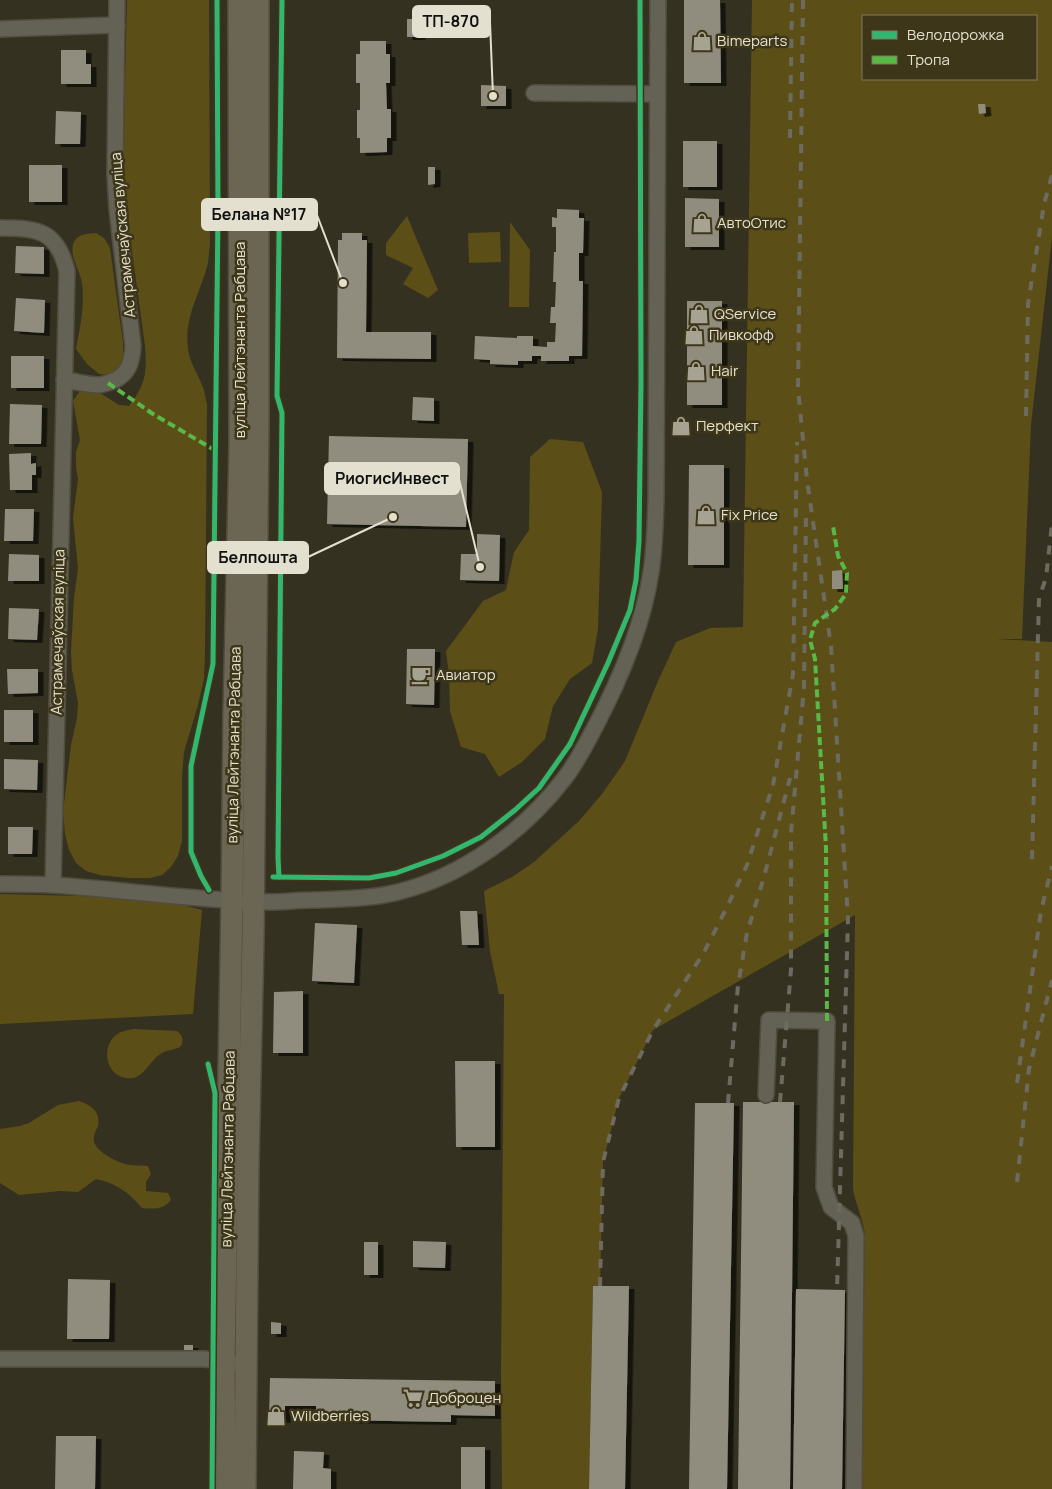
<svg xmlns="http://www.w3.org/2000/svg" width="1052" height="1489" viewBox="0 0 1052 1489" font-family="Manrope,sans-serif">
	<style>
		.green { fill: #5b4f17; fill-rule: evenodd }
		.building { fill: #908d7f; filter: url(#shadow) }
		.lines { fill: none; stroke-linecap: round; stroke-linejoin: round }
		.minor-casing { stroke: #504c3e; stroke-width: 18 }
		.highway-casing { stroke: #504c3e; stroke-width: 24 }
		.minor { stroke: #646155; stroke-width: 15 }
		.highway { stroke: #6b6654; stroke-width: 21 }
		.rail { stroke: #6d6b60; stroke-width: 4; stroke-dasharray: 9 9; stroke-linecap: butt }
		.quiet { stroke: #58b947; stroke-width: 4; stroke-dasharray: 8 4; stroke-linecap: butt }
		.cycleway-casing { stroke: #3d3619; stroke-width: 8 }
		.cycleway { stroke: #33b770; stroke-width: 5 }
		.labels { text-anchor: middle; stroke-width: 5; stroke-linejoin: round; paint-order: stroke }
		.poi-label { font-size: 15px; fill: #e4e0cf; stroke: #3d3619; text-anchor: start }
		.street-label { font-size: 15px; fill: #e4e0cf; stroke: #3d3619 }
		.leader { fill: none; stroke: #e4e0cf; stroke-width: 2 }
		.callout-dot { fill: #e4e0cf; stroke: #3d3619; stroke-width: 2 }
		.callout { fill: #e4e0cf; stroke: #e4e0cf; stroke-width: 2 }
		.callout-label { font-size: 16px; text-anchor: middle; font-weight: bold; fill: #111 }
	</style>
	<defs>
		<filter id="shadow"><feDropShadow dx="5.5" dy="3" stdDeviation="0" flood-color="#0009"/></filter>
	</defs>
	<rect width="100%" height="100%" fill="#353121"/>
	<g class="green">
		<path d="M127,0h82l1,244c-1,7 -1,16 -3,23 -8,29 -23,50 -19,82 2,15 9,23 14,36 3,5 3,13 5,19l-2,249 -1,26 -6,26 -14,47 -2,25v64l-4,15 -7,11 -9,8 -12,3h-22l-28,-3 -14,-4 -10,-8 -7,-13 -4,-16 -2,-22 8,-67 6,-27 1,-15 -6,-33 -1,-18 3,-54 4,-30 -5,-50 5,-39 -2,-12v-15l4,-12 -7,-39 7,-10 15,-1 24,15 10,1c17,-22 18,-33 16,-60l-21,-153 -1,-24z"/>
		<path d="M752,0h300v237l-21,188 -9,214h-26l56,3v847h-191l4,-254c-2,-16 -9,-30 -12,-46l2,-274 -202,115 -34,68 -16,64 -3,124h-7l-4,203h-87l-1,-115 3,-380h-5l-9,-43 -6,-60 28,-14 22,-15 45,-41 23,-27 23,-33 33,-80 18,-39 34,-14 33,-1zM863,16h173v63h-173z"/>
		<path d="M407,216l31,74 -10,8 -25,-14 10,-16 -27,-13v-12z"/>
		<path d="M510,222l20,28 -1,57h-20z"/>
		<path d="M500,232l1,30 -32,1 -1,-30z"/>
		<path d="M96,233l8,5 6,10 13,95v18l-10,14 -14,-1 -12,-10 -11,-15c4,-21 9,-44 6,-66 -2,-12 -12,-26 -9,-38 3,-11 13,-11 23,-12z"/>
		<path d="M550,439l33,3 19,50 -4,137 -6,34 -22,16 -17,27 -8,33 -23,23 -23,15 -14,-23 -24,-7 -11,-36 -1,-37 -3,-23 37,-50 23,-11 8,-38 15,-22 1,-73z"/>
		<path d="M0,894l156,4 46,12 -9,104 -193,10z"/>
		<path d="M134,1029l43,2c4,3 7,7 5,13 -3,7 -15,5 -20,9 -15,8 -18,31 -40,24 -17,-6 -20,-31 -6,-42 5,-4 12,-5 18,-6z"/>
		<path d="M79,1101c12,4 22,11 19,25 -2,5 -5,9 -4,15 2,11 21,20 31,23 7,2 16,1 23,2l3,8 -5,8v9l22,2 3,6c-6,11 -18,10 -29,9 -14,-16 -26,-25 -46,-29l-18,13 -18,-1 -41,4 -19,-12v-54l20,-3 9,-3 29,-18z"/>
	</g>
	<g class="building">
		<path d="M684,0h36l1,83h-37z"/>
		<rect x="407" y="19" width="13" height="18"/>
		<path d="M360,41h26v13h4v29h-4l1,26h4v29h-4v14l-27,1v-15h-3v-28h3v-27h-4v-29h4z"/>
		<path d="M61,50h25v14h5v20h-30z"/>
		<path d="M481,85l25,1v20h-25z"/>
		<path d="M978,104h7l1,9 -7,1z"/>
		<path d="M56,111l25,1 -1,32h-25z"/>
		<rect x="683" y="141" width="34" height="46"/>
		<rect x="29" y="165" width="33" height="37"/>
		<path d="M428,167h7v17l-7,1z"/>
		<path d="M685,198l34,1v48h-34z"/>
		<path d="M557,209l22,1v8h5l-1,35h-4v28h4l-1,75h-13v5h-28v-5h-9v5h-14v4l-28,-1v-4l-16,-1 1,-23 42,2v-2h16v10l14,1v-5h8l1,-19h-6l1,-16h4l1,-25h-3l1,-30h2v-25h-4v-10l5,1z"/>
		<path d="M342,233h20v7h5l-1,92h65v27l-94,-1 1,-118h4z"/>
		<path d="M16,246l28,1v27l-29,-1z"/>
		<path d="M16,298l29,2 -1,33 -30,-2z"/>
		<rect x="687" y="301" width="35" height="104"/>
		<rect x="11" y="356" width="33" height="32"/>
		<path d="M413,397l21,1v23l-22,-1z"/>
		<path d="M10,404l32,1 -1,39h-32z"/>
		<path d="M329,436l139,3 -2,88 -139,-3z"/>
		<path d="M31,453v11l5,-1v12h-4v15h-22l-1,-36z"/>
		<path d="M689,465h35v100h-36z"/>
		<path d="M5,509h29l-1,32h-29z"/>
		<path d="M477,534l23,1 -1,46 -39,-1 1,-26h16z"/>
		<path d="M9,554l30,1v26h-31z"/>
		<path d="M842,570l1,19h-11v-18z"/>
		<path d="M9,608l30,1 -2,31 -29,-1z"/>
		<path d="M407,649h28l-1,56 -28,-1z"/>
		<path d="M7,669h31v24l-30,1z"/>
		<rect x="4" y="710" width="29" height="32"/>
		<path d="M4,759l34,1 -1,30 -33,-1z"/>
		<path d="M8,827h25l-1,27h-24z"/>
		<path d="M460,911h17l2,34h-17z"/>
		<path d="M315,923l42,2 -3,58 -42,-2z"/>
		<path d="M303,991v62h-30l1,-61z"/>
		<path d="M455,1061h40v86h-39z"/>
		<path d="M743,1102h51l-4,387h-52z"/>
		<path d="M695,1103h39l-7,386h-38z"/>
		<path d="M413,1241l33,1 -1,26 -32,-1z"/>
		<rect x="364" y="1242" width="14" height="33"/>
		<path d="M68,1279l42,1 -1,59h-42z"/>
		<path d="M593,1286h36l-4,203h-36z"/>
		<path d="M796,1289l49,1 -3,199h-49z"/>
		<path d="M271,1322l10,1v11h-10z"/>
		<rect x="184" y="1345" width="9" height="9"/>
		<path d="M270,1378l225,3v35l-44,-1v7l-121,-2v-5h-14v-9h-31v14l-16,-1z"/>
		<path d="M56,1436h40l-1,53h-40z"/>
		<rect x="461" y="1447" width="24" height="42"/>
		<path d="M294,1451l30,1 -1,16 8,1v20h-38z"/>
	</g>
	<g class="lines">
		<defs>
			<g id="minor">
				<path d="M0,29l117,-4"/>
				<path d="M534,93l123,1"/>
				<path d="M0,228c38,0 57,2 67,43l-14,614"/>
				<path d="M64,380c11,1 23,5 34,5 5,0 11,-3 15,-4 16,-7 19,-19 20,-35l-16,-137 -2,-35 2,-174"/>
				<path d="M0,884c18,0 36,0 54,1 73,5 145,16 218,17 13,0 27,-2 40,-2 29,-1 58,-1 86,-8 65,-16 125,-60 166,-113 12,-15 21,-33 30,-50 26,-49 49,-103 57,-157 4,-24 4,-49 5,-73l2,-499"/>
				<path d="M766,1095l3,-75 58,1 -3,166 7,20 21,16 4,13 -2,253"/>
				<path d="M0,1359h204l20,2 21,6"/>
			</g>
			<g id="highway">
				<path d="M225,1489l-1,-128 8,-462 2,-186 6,-267 -1,-446"/>
				<path d="M245,1489l3,-326 5,-223 5,-517v-423"/>
			</g>
		</defs>
		<use href="#minor" class="minor-casing"/>
		<use href="#highway" class="highway-casing"/>
		<use href="#minor" class="minor"/>
		<use href="#highway" class="highway"/>
		<g class="rail">
			<path d="M803,0l-5,389 9,91 24,166 17,273 -11,371"/>
			<path d="M790,138l2,-138"/>
			<path d="M1026,416l2,-112 16,-100 8,-29"/>
			<path d="M1032,859l7,-261 7,-20 6,-54"/>
			<path d="M1017,1083l24,-172 11,-45"/>
			<path d="M780,1102l11,-132v-137l13,-146 2,-174"/>
			<path d="M728,1103l10,-118 9,-52 17,-56 26,-99"/>
			<path d="M1017,1182l12,-113 23,-89"/>
			<path d="M600,1286l3,-124 16,-64 34,-68 50,-76 22,-43 22,-46 26,-80 20,-111 4,-232"/>
		</g>
		<g class="quiet">
			<path d="M108,383l45,31 65,38"/>
			<path d="M827,1021l-1,-173 -11,-189 -5,-19 5,-17 20,-14 11,-15 1,-21 -9,-17 -5,-30"/>
		</g>
		<defs>
			<g id="cycleway">
				<path d="M273,877l96,1 27,-5 47,-17 38,-19 34,-27 24,-22 31,-44 38,-81 22,-53 6,-30 3,-39 2,-159 -1,-382"/>
				<path d="M279,877l-1,-19 4,-445 -5,-17 5,-396"/>
				<path d="M209,890l-8,-14 -10,-24v-86l22,-102 5,-452 -1,-212"/>
				<path d="M208,1064l7,29 -3,396"/>
			</g>
		</defs>
		<use href="#cycleway" class="cycleway-casing"/>
		<use href="#cycleway" class="cycleway"/>
	</g>
	<defs>
		<symbol id="shop-bare" viewBox="-9 -9 18 18"><path d="M-5-2.5h2.3a2.7 3.5 0 0 1 5.4 0H5L5.5 6h-11ZM-1.5-2.5h3a1.5 2.3 0 0 0-3 0Z" fill="#a7a392" stroke="#3d3619" stroke-width="2.5" paint-order="stroke"/></symbol>
		<symbol id="cafe-bare" viewBox="-9 -9 18 18"><path d="M-5.5-4.5H6V0H3Q3 3.5 0 3.5H-2.5Q-5.5 3.5-5.5 0ZM3-3.2v2h1.7v-2ZM-6 4.5H4V6H-6Z" fill="#a7a392" stroke="#3d3619" stroke-width="2.5" paint-order="stroke"/></symbol>
		<symbol id="supermarket-bare" viewBox="-9 -9 18 18"><path d="M-6-5.5h2.5l.6 2H6L4.5 2H-2.5L-4.4-4H-6ZM-1.5 3.2a1.3 1.3 0 1 0 .1 0ZM3 3.2a1.3 1.3 0 1 0 .1 0Z" fill="#a7a392" stroke="#3d3619" stroke-width="2.5" paint-order="stroke"/></symbol>
	</defs>
	<g fill-rule="evenodd">
		<use href="#shop-bare" x="688" y="27" width="28" height="28"/>
		<use href="#shop-bare" x="688" y="209" width="28" height="28"/>
		<use href="#shop-bare" x="685" y="300" width="28" height="28"/>
		<use href="#shop-bare" x="680" y="321" width="28" height="28"/>
		<use href="#shop-bare" x="682" y="357" width="28" height="28"/>
		<use href="#shop-bare" x="667" y="412" width="28" height="28"/>
		<use href="#shop-bare" x="692" y="501" width="28" height="28"/>
		<use href="#cafe-bare" x="407" y="661" width="28" height="28"/>
		<use href="#supermarket-bare" x="399" y="1384" width="28" height="28"/>
		<use href="#shop-bare" x="262" y="1402" width="28" height="28"/>
	</g>
	<g class="labels">
		<g class="poi-label">
			<text x="717" y="46">Bimeparts</text>
			<text x="717" y="228">АвтоОтис</text>
			<text x="714" y="319">QService</text>
			<text x="709" y="340">Пивкофф</text>
			<text x="711" y="376">Hair</text>
			<text x="696" y="431">Перфект</text>
			<text x="721" y="520">Fix Price</text>
			<text x="436" y="680">Авиатор</text>
			<text x="428" y="1403">Доброцен</text>
			<text x="291" y="1421">Wildberries</text>
		</g>
		<g class="street-label">
			<text transform="translate(123 235) rotate(-95)" y="5">Астрамечаўская вуліца</text>
			<text transform="translate(240 340) rotate(-90)" y="5">вуліца Лейтэнанта Рабцава</text>
			<text transform="translate(58 632) rotate(-89)" y="5">Астрамечаўская вуліца</text>
			<text transform="translate(234 745) rotate(-89)" y="5">вуліца Лейтэнанта Рабцава</text>
			<text transform="translate(228 1149) rotate(-89)" y="5">вуліца Лейтэнанта Рабцава</text>
		</g>
	</g>
	<path class="leader" d="M493 96L490 22M343 283L317 215M480 567L459 479M393 517L308 557"/>
	<g class="callout-dot">
		<circle cx="493" cy="96" r="5"/>
		<circle cx="343" cy="283" r="5"/>
		<circle cx="480" cy="567" r="5"/>
		<circle cx="393" cy="517" r="5"/>
	</g>
	<g class="callout">
		<rect x="413" y="6" width="77" height="31" rx="5"/>
		<rect x="202" y="199" width="115" height="31" rx="5"/>
		<rect x="325" y="463" width="134" height="31" rx="5"/>
		<rect x="208" y="542" width="100" height="31" rx="5"/>
	</g>
	<g class="callout-label">
		<text x="451" y="27">ТП-870</text>
		<text x="259" y="220">Белана №17</text>
		<text x="392" y="484">РиогисИнвест</text>
		<text x="258" y="563">Белпошта</text>
	</g>
	<rect x="862" y="15" width="175" height="65" fill="#3d3619" stroke="#807a62"/>
	<rect x="872" y="31" width="25" height="8" fill="#33b770" stroke="#807a62"/>
	<text x="907" y="40" font-size="15" fill="#e4e0cf">Велодорожка</text>
	<rect x="872" y="56" width="25" height="8" fill="#58b947" stroke="#807a62"/>
	<text x="907" y="65" font-size="15" fill="#e4e0cf">Тропа</text>
</svg>
